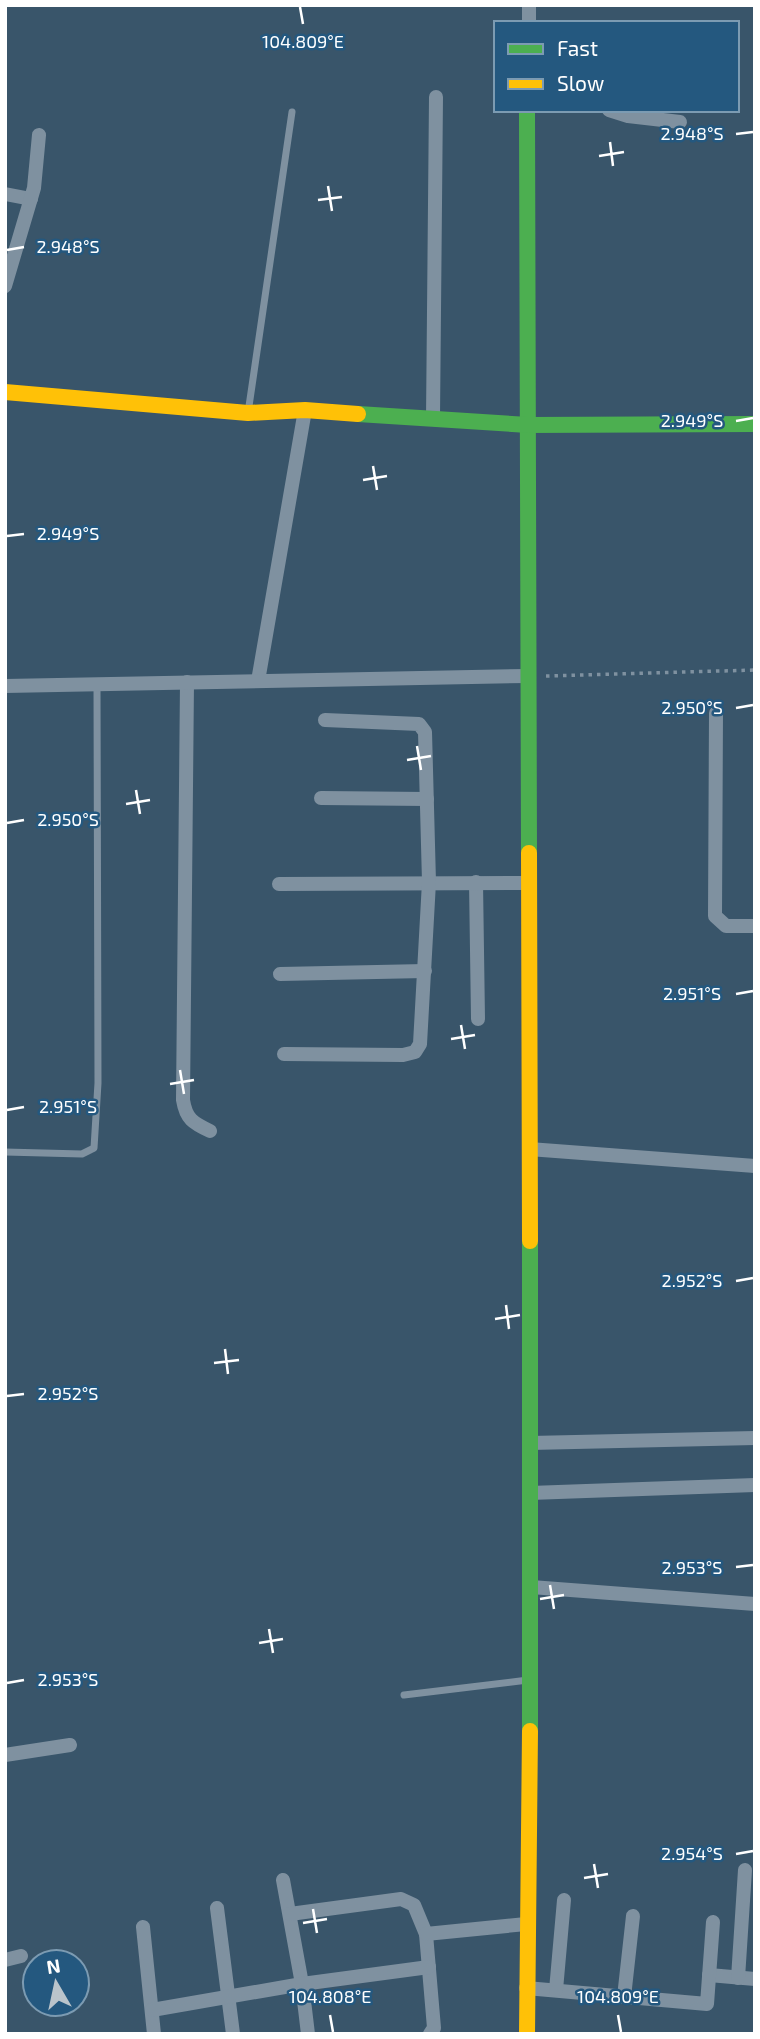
<svg xmlns="http://www.w3.org/2000/svg" width="760" height="2039" viewBox="0 0 760 2039" font-family="'Exo 2',sans-serif">
	<style>
		.lines { fill: none; stroke-linecap: round; stroke-linejoin: round }
		.path { stroke: #7f91a0; stroke-width: 3.5; stroke-dasharray: 3.5 5; stroke-linecap: butt }
		.lane { stroke: #7f91a0; stroke-width: 7 }
		.street { stroke: #7f91a0; stroke-width: 14 }
		.fast { stroke: #4caf50; stroke-width: 16 }
		.slow { stroke: #ffc107; stroke-width: 16 }
		.ticks { fill: none; stroke: #fff; stroke-width: 2.5 }
		.ticks-label { font-size: 18px; text-anchor: middle; fill: #fff; stroke: #24587f; stroke-width: 5; stroke-linejoin: round; paint-order: stroke }
	</style>
	<rect width="100%" height="100%" fill="#39556a"/>
	<g class="lines">
		<path class="path" d="M546,676l209,-6"/>
		<g class="lane">
			<path d="M248,413l44,-301"/>
			<path d="M5,1152l77,2 12,-6 4,-65 -1,-399"/>
			<path d="M404,1695l124,-15"/>
		</g>
		<g class="street">
			<path d="M529,23v-18"/>
			<path d="M609,110l19,6 52,6"/>
			<path d="M5,194l26,5"/>
			<path d="M5,286l29,-98 5,-53"/>
			<path d="M433,418l3,-321"/>
			<path d="M258,681l47,-271"/>
			<path d="M187,682l-4,418c3,19 10,23 27,31"/>
			<path d="M5,686l522,-10"/>
			<path d="M716,713l-1,203 11,10h29"/>
			<path d="M321,798l106,1"/>
			<path d="M476,882l2,137"/>
			<path d="M279,884l248,-1"/>
			<path d="M280,974l145,-3"/>
			<path d="M284,1054l119,1 12,-3 5,-8 9,-162 -4,-150 -6,-8 -94,-4"/>
			<path d="M529,1149l226,17"/>
			<path d="M530,1443l225,-5"/>
			<path d="M530,1493l225,-8"/>
			<path d="M531,1587l224,17"/>
			<path d="M5,1755l65,-10"/>
			<path d="M283,1880l19,104 6,50"/>
			<path d="M217,1908l16,126"/>
			<path d="M290,1914l111,-15 13,6 12,29 8,94 -4,6"/>
			<path d="M143,1927l11,107"/>
			<path d="M426,1934l100,-10"/>
			<path d="M5,1960l16,-4"/>
			<path d="M709,1975l46,4"/>
			<path d="M738,1978l7,-108"/>
			<path d="M526,1988l181,16 6,-82"/>
			<path d="M556,1990l8,-90"/>
			<path d="M624,1997l9,-81"/>
			<path d="M152,2010l150,-26 127,-17"/>
		</g>
		<g class="fast">
			<path d="M527,110l2,743"/>
			<path d="M358,414l170,11 227,-1"/>
			<path d="M530,1731v-490"/>
		</g>
		<g class="slow">
			<path d="M5,392l243,21 57,-3 53,4"/>
			<path d="M529,853l1,388"/>
			<path d="M527,2034l3,-303"/>
		</g>
	</g>
	<path class="ticks" d="M300,7l3,17M736,134l17,-2M610,142l3,24M599,156l25,-4M328,186l4,25M318,200l24,-3M7,250l17,-3M736,421l17,-3M373,466l4,24M363,480l24,-4M7,536l17,-2M736,708l17,-3M417,746l4,24M407,760l24,-4M136,790l4,24M126,804l24,-4M7,823l17,-3M736,994l17,-3M461,1025l4,24M451,1039l24,-4M180,1070l4,24M170,1084l24,-4M7,1110l17,-3M736,1281l17,-3M506,1305l3,24M495,1319l25,-4M225,1349l3,25M214,1363l25,-3M7,1396l17,-2M736,1567l17,-2M550,1585l4,24M540,1599l24,-4M269,1629l4,24M259,1643l24,-4M7,1683l17,-3M736,1854l17,-3M594,1864l4,24M584,1878l24,-4M313,1909l4,24M303,1923l24,-4M330,2015l3,17M618,2015l3,17"/>
	<g class="ticks-label">
		<text x="303" y="48">104.809°E</text>
		<text x="692" y="140">2.948°S</text>
		<text x="68" y="253">2.948°S</text>
		<text x="692" y="427">2.949°S</text>
		<text x="68" y="540">2.949°S</text>
		<text x="692" y="714">2.950°S</text>
		<text x="68" y="826">2.950°S</text>
		<text x="692" y="1000">2.951°S</text>
		<text x="68" y="1113">2.951°S</text>
		<text x="692" y="1287">2.952°S</text>
		<text x="68" y="1400">2.952°S</text>
		<text x="692" y="1574">2.953°S</text>
		<text x="68" y="1686">2.953°S</text>
		<text x="692" y="1860">2.954°S</text>
		<text x="330" y="2003">104.808°E</text>
		<text x="618" y="2003">104.809°E</text>
	</g>
	<rect width="760" height="2039" fill="none" stroke="#ffffff" stroke-width="14"/>
	<rect x="494" y="21" width="245" height="91" fill="#24587f" stroke="#7c9bb2" stroke-width="2"/>
	<rect x="508" y="44" width="35" height="10" fill="#4caf50" stroke="#7c9bb2" stroke-width="2"/>
	<text x="557" y="56" font-size="21" fill="#ffffff">Fast</text>
	<rect x="508" y="79" width="35" height="10" fill="#ffc107" stroke="#7c9bb2" stroke-width="2"/>
	<text x="557" y="91" font-size="21" fill="#ffffff">Slow</text>
	<g transform="translate(56 1983) rotate(351)"><circle r="33" fill="#24587f" stroke="#7c9bb2" stroke-width="2"/>
	<path d="M0-5L12 26L0 18L-12 26Z" fill="#bac4cb"/>
	<text y="-10" font-size="19" font-weight="bold" text-anchor="middle" fill="#ffffff">N</text>
	</g>
</svg>
